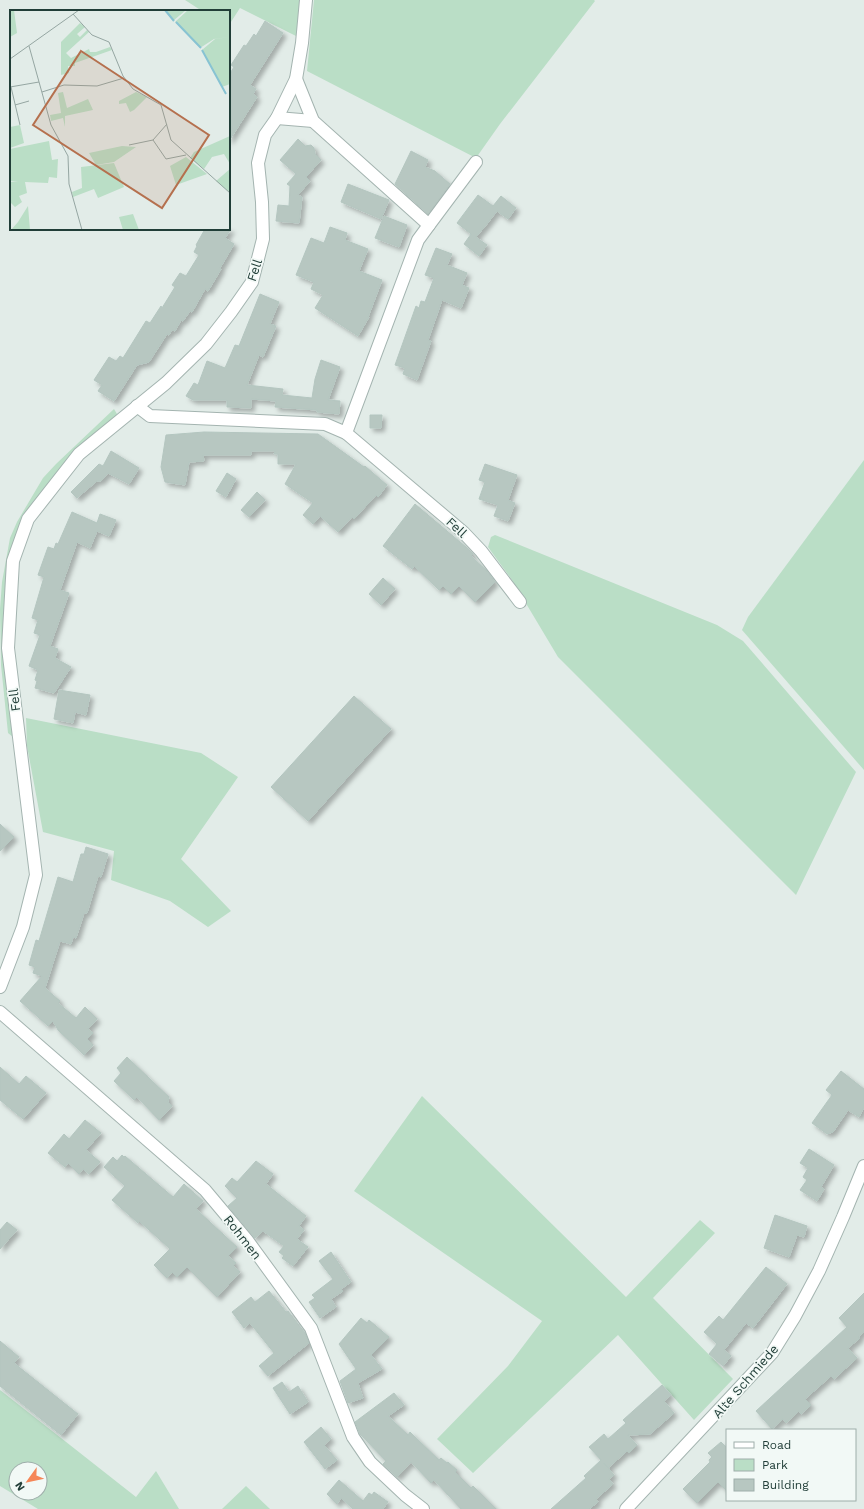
<svg xmlns="http://www.w3.org/2000/svg" width="864" height="1509" viewBox="0 0 864 1509" font-family="'Work Sans',sans-serif">
	<style>
		.green { fill: #badec6; fill-rule: evenodd }
		.building { fill: #b7c7c1; stroke: #b4c6c0; filter: url(#shadow) }
		.lines { fill: none; stroke-linecap: round; stroke-linejoin: round }
		.minor-casing { stroke: #a4b4b0; stroke-width: 14 }
		.minor { stroke: #fff; stroke-width: 12 }
		.labels { text-anchor: middle; stroke-width: 3.5; stroke-linejoin: round; paint-order: stroke }
		.street-label { font-size: 13px; fill: #213e38; stroke: #f2f9f6 }
		.inset-river { fill: none; stroke: #88c3d3; stroke-width: 2 }
		.inset-road { fill: none; stroke: #95a6a2; stroke-width: 1 }
		.view { fill: #b5704e; fill-opacity: 0.15; stroke: #b5704e; stroke-width: 2 }
		.inset-edge { fill: none; stroke: #213e38; stroke-width: 2 }
	</style>
	<defs>
		<filter id="shadow"><feDropShadow dx="3.5" dy="3.5" stdDeviation="2" flood-color="#0004"/></filter>
	</defs>
	<rect width="100%" height="100%" fill="#e2ece8"/>
	<g class="green">
		<path d="M185,0h118l-5,37 -58,-29 -11,17v-14h-27z"/>
		<path d="M314,0h280l1,1 -95,123 -24,34 -169,-87z"/>
		<path d="M114,409l3,5 -1,4 -74,80 -33,81 4,158 -5,-4 -7,-68 -1,-56 2,-27 8,-44 7,-16 26,-44 13,-14z"/>
		<path d="M864,460v310l-122,-140 6,-13z"/>
		<path d="M495,535l222,90 26,16 113,131 -60,123 -238,-238 -46,-77 -24,-33 3,-10z"/>
		<path d="M26,718l175,35 37,24 -57,82 50,52 -23,16 -38,-26 -59,-21 3,-29 -71,-19 -16,-86z"/>
		<path d="M422,1096l204,201 74,-77 15,13 -62,65 80,81 -39,41 -76,-85 -145,138 -36,-34 71,-73 34,-45 -188,-130z"/>
		<path d="M0,1390l136,107 20,-26 23,38h-141l-38,-23zM16,1469h24v24h-24z"/>
		<path d="M246,1486l24,23h-48z"/>
	</g>
	<g class="building">
		<path d="M265,21l18,12 -33,52 6,4 -3,5 4,3 -28,44v-66l5,-8 -3,-2 13,-20 2,1 8,-12 2,2z"/>
		<path d="M298,139l7,7 6,-1 3,3 1,6 6,6 -15,17 4,4 -12,14 4,2 -3,26 -23,-2 2,-16 11,1 1,-20 -3,-2 9,-10 -16,-14z"/>
		<path d="M411,151l17,9 -3,7 10,4 15,13 -22,30 -33,-30z"/>
		<path d="M348,184l41,16 -8,19 -40,-17z"/>
		<path d="M478,195l15,11 8,-10 15,12 -8,11 -11,-8 -10,13 -11,13 11,8 -8,11 -15,-12 7,-10 -14,-11z"/>
		<path d="M384,216l23,9 -8,22 -24,-9z"/>
		<path d="M330,227l17,6 -2,7 23,9 -9,22 23,9 -14,37h1l-11,19 -43,-28 8,-13 -12,-6 3,-7 -18,-7 15,-37 13,5z"/>
		<path d="M205,229h26l-6,9 9,6 -14,24 1,1 -13,22 -3,-2 -13,23 -2,-1 -7,10 -2,-1 -6,11 -3,-1 -3,5 -2,-1 -18,28 -12,3 -23,36 -16,-10 4,-6 -8,-5 15,-23 7,4 4,-5 3,2 23,-37 4,2 11,-17 1,2 13,-21 -3,-2 8,-12 6,3 13,-21 -5,-3 3,-6 -1,-1z"/>
		<path d="M436,248l16,6 -5,11 20,8 -5,12 7,3 -8,20 -19,-8 -14,40 3,1 -14,39 -14,-6 2,-6 -10,-3 21,-59 3,2 2,-7 4,1 9,-24 -9,-3z"/>
		<path d="M260,294l19,8 -9,22 6,2 -13,31 -4,-2 -12,30 36,4 -1,6 30,3 3,-19 6,-19 19,7 -12,33 12,1 -1,13 -22,-2v-2l-42,-3 1,-6 -25,-2v9l-24,-1v-7h-34l-7,-4 8,-13 4,2 9,-24 18,7 10,-23 4,1z"/>
		<path d="M370,415h12l-1,13h-11z"/>
		<path d="M204,432l114,2 46,33 1,-1 22,19 -9,12 -2,-2 -22,24 -2,-2 -14,15 -18,-16 -7,8 -10,-9 10,-12 -28,-19 11,-20h-18v-10h-4l1,-3h-24v4h-48l1,6 -15,1 -4,23 -20,-3 -4,-15 5,-32z"/>
		<path d="M111,451l28,17 -10,16 -21,-11 -7,8h-4l-20,17 -6,-6 28,-28 4,2z"/>
		<path d="M485,464l32,11 -9,25 7,3 -7,18 -14,-5 4,-11 -19,-6 6,-17 -6,-2z"/>
		<path d="M227,473l9,6 -10,18 -10,-6z"/>
		<path d="M257,492l8,8 -16,17 -8,-7z"/>
		<path d="M415,504l51,43 7,7 -2,2 16,15 8,11 -20,20 -16,-16 -8,8 -8,-8 -4,4 -25,-24 -2,3 -29,-23z"/>
		<path d="M72,512l25,11 3,-9 16,6 -7,16 -12,-5 -7,17 -13,-6 -17,48 9,3 -19,53 8,3 -3,9 16,9 -17,26 -19,-5 2,-7 -2,-1 3,-10 -9,-4 11,-31 -6,-2 4,-13 -6,-2 12,-41 -6,-2 10,-28 6,2 2,-6 2,1z"/>
		<path d="M383,578l12,11 -14,16 -12,-11z"/>
		<path d="M59,690l31,5 -4,20 -11,-3 -2,11 -19,-4z"/>
		<path d="M354,696l37,33 -83,92 -37,-34z"/>
		<path d="M0,824l14,13 -14,14z"/>
		<path d="M86,847l22,7 -7,23 -3,-1 -11,37h-3l-8,25 -3,-1 -2,7 -11,-3 -15,47 15,13 -2,2 18,15 9,-11 12,12 -9,10 5,4 -6,6 6,6 -9,10 -26,-25 -5,-9 -5,5 -28,-25 22,-25 -9,-3 2,-6 -6,-2 7,-25 3,1 19,-64 15,5 8,-28h3z"/>
		<path d="M127,1057l42,40 -1,5 4,4 -13,14 -22,-23 -3,3 -20,-19 7,-8 -4,-5z"/>
		<path d="M0,1067l19,17 7,-8 20,17 -23,26 -23,-19z"/>
		<path d="M841,1071l23,18v18l-5,10 -11,-7 -15,22 -6,2 -15,-11 20,-28 -6,-5z"/>
		<path d="M85,1120l16,13 -15,17 14,12 -11,12 -6,-5 -4,5 -11,-11 -3,4 -17,-14 16,-19 5,5z"/>
		<path d="M809,1149l25,16 -13,22 3,2 -7,12 -17,-11 7,-10 -4,-3 5,-9 -8,-5z"/>
		<path d="M122,1155l2,2 1,-1 48,41 11,-13 19,17 -7,8 41,38 -9,9 8,7 -3,3 7,6 -23,25 -30,-30 -10,10 -5,-5 -5,6 -13,-13 16,-16 -31,-28 -1,2 -26,-23 13,-14 -21,-19 9,-10 4,4z"/>
		<path d="M256,1161l17,13 -7,10 40,32 -7,10 5,4 -7,9 11,8 -15,19 -11,-8 2,-2 -5,-4 5,-6 -21,-15 -8,7 -27,-32 9,-8 -12,-12 7,-8 5,4z"/>
		<path d="M775,1215l32,11 -3,11 -7,-2 -8,22 -25,-9z"/>
		<path d="M7,1222l10,8 -17,19v-19z"/>
		<path d="M331,1252l20,30 -10,7 2,2 -12,8 5,8 -16,11 -11,-16 6,-4 -3,-3 21,-16 -14,-18z"/>
		<path d="M766,1267l21,17 -34,44 -7,-5 -22,27 7,6 -8,10 -14,-12 8,-10 -13,-12 15,-16 4,4z"/>
		<path d="M269,1291l17,21 2,-1 17,22 4,10 -41,33 -9,-10 15,-13 -24,-30 -6,5 -12,-16 19,-15 4,5z"/>
		<path d="M864,1293v39l-6,5 2,1 -12,10 9,10 -23,21 -3,-3 -26,23 6,6 -10,9 -2,-3 -13,12 -3,-4 -11,10 -16,-18 91,-84 -8,-9z"/>
		<path d="M361,1318l6,5 2,-3 20,17 -18,18 11,14 -24,14 5,15 -15,5 -8,-22 16,-12 -17,-25z"/>
		<path d="M0,1341l19,16 -5,6 64,51 -17,21 -61,-49z"/>
		<path d="M282,1382l7,10 9,-6 10,16 -18,12 -17,-26z"/>
		<path d="M662,1385l9,10 -7,6 10,12 -24,21 -22,1 9,10 -8,8 -2,-2 -19,17 -4,-5 10,12 -5,4 4,5 -17,15 2,3 -9,7h-38l35,-31 -2,-2 17,-16 -12,-13 15,-13 4,5 18,-16 -3,-3z"/>
		<path d="M394,1393l10,12 -16,11 20,19 2,-3 29,28 2,-2 6,5 1,-1 9,8 -2,2 16,16 2,-2 23,23h-35l-27,-29 -3,3 -20,-21 -14,15 -14,-13 3,-3 -26,-27 -5,-12z"/>
		<path d="M321,1427l10,12 -7,6 13,15 -12,9 -21,-27z"/>
		<path d="M721,1442l6,6v43l-9,-9 -21,21 -14,-14 27,-27 -1,-2 3,-3 -4,-4z"/>
		<path d="M339,1480l24,21 6,-8 3,2 2,-3 14,10 -5,7h-30l-12,-11 -4,6 -10,-10z"/>
	</g>
	<g class="lines">
		<defs>
			<g id="minor">
				<path d="M277,118l36,3"/>
				<path d="M429,225l47,-63"/>
				<path d="M137,406l13,10 175,8 21,9 72,-193 11,-15 -116,-104 -17,-42"/>
				<path d="M346,433l117,99 18,19 39,51"/>
				<path d="M0,987l23,-60 13,-52 -28,-227 5,-87 15,-42 51,-65 87,-71 40,-39 25,-32 21,-30 11,-43 -1,-37 -4,-39 7,-28 12,-17 19,-39 6,-36 4,-43"/>
				<path d="M0,1012l205,178 42,50 64,88 42,109 17,25 35,33 18,14"/>
				<path d="M626,1509l146,-156 23,-37 24,-45 24,-54 21,-51"/>
			</g>
		</defs>
		<use href="#minor" class="minor-casing"/>
		<use href="#minor" class="minor"/>
	</g>
	<g class="labels">
		<g class="street-label">
			<text transform="translate(254 270) rotate(-72)" y="5">Fell</text>
			<text transform="translate(457 527) rotate(43)" y="5">Fell</text>
			<text transform="translate(14 700) rotate(-97)" y="5">Fell</text>
			<text transform="translate(243 1237) rotate(52)" y="5">Rohmen</text>
			<text transform="translate(745 1381) rotate(-49)" y="5">Alte Schmiede</text>
		</g>
	</g>
	<g transform="translate(10 10)">
		<rect width="220" height="220" fill="#e2ece8"/>
		<path d="M4,0l3,23 -7,4v-26zM155,0h21l-13,11zM178,0h42v27l-16,2 -14,9 -25,-26zM70,13l5,4 -8,7 3,3 7,-7 2,2 -23,21 5,5 18,-9 1,3h6l14,-5 2,3 -37,13v3h-7l1,7 -8,2v-33zM220,27v47l-8,3 -20,-37 13,-11zM53,82l4,16 21,-9 5,11 -28,6v11l-2,-9 -12,3 -1,-6 11,-2 -3,-20zM126,82l11,5 -13,13 -4,2 -4,-9 -7,1v-3zM10,115l4,18 -14,5v-21zM220,126v28l-6,-10 -12,3 -8,12 -14,-11 4,-6zM39,131l3,19 6,-1 -1,19 -8,-1 -1,6 -23,-1 2,11 -8,3 3,6 -7,5 -5,-5v-20h8l-8,-1v-32zM112,136l14,1 -22,15 -18,3 -7,-12zM176,147l21,17 -31,11 -6,-19zM104,153l10,24 -26,11 -4,-9 -21,8 -1,-5 10,-4 -1,-21zM220,159v24l-14,-12zM18,196l2,24h-19l7,-8zM123,204l6,16h-16l-4,-13z" fill="#badec6"/>
		<path class="inset-river" d="M155,0l9,11M166,12l25,26M192,40l24,44"/>
		<path class="inset-road" d="M63,4l19,21 17,7 14,34 10,13 28,16 10,35 59,53M19,36l22,79 17,31 1,28 13,46M0,49l69,-49M0,77l29,-5M1,77l9,38M32,82l22,-7 33,1 27,-8M5,95l14,-4M157,114l-14,16 13,19 20,-4M119,135l24,-5"/>
		<path class="view" d="M71,41l128,84 -47,73 -129,-83z"/>
		<rect width="220" height="220" class="inset-edge"/>
	</g>
	<rect x="726" y="1429" width="130" height="72" fill="#f2f9f6" stroke="#9eaeaa"/>
	<rect x="734" y="1442" width="20" height="6" fill="#ffffff" stroke="#9eaeaa"/>
	<text x="762" y="1449" font-size="12" fill="#213e38">Road</text>
	<rect x="734" y="1459" width="20" height="12" fill="#badec6" stroke="#9eaeaa"/>
	<text x="762" y="1469" font-size="12" fill="#213e38">Park</text>
	<rect x="734" y="1479" width="20" height="12" fill="#b7c7c1" stroke="#9eaeaa"/>
	<text x="762" y="1489" font-size="12" fill="#213e38">Building</text>
	<g transform="translate(28 1481) rotate(237)"><circle r="19" fill="#f2f9f6" stroke="#9eaeaa"/>
	<path d="M0-3L7 15L0 10L-7 15Z" fill="#f58657"/>
	<text y="-6" font-size="11" font-weight="bold" text-anchor="middle" fill="#213e38">N</text>
	</g>
</svg>
